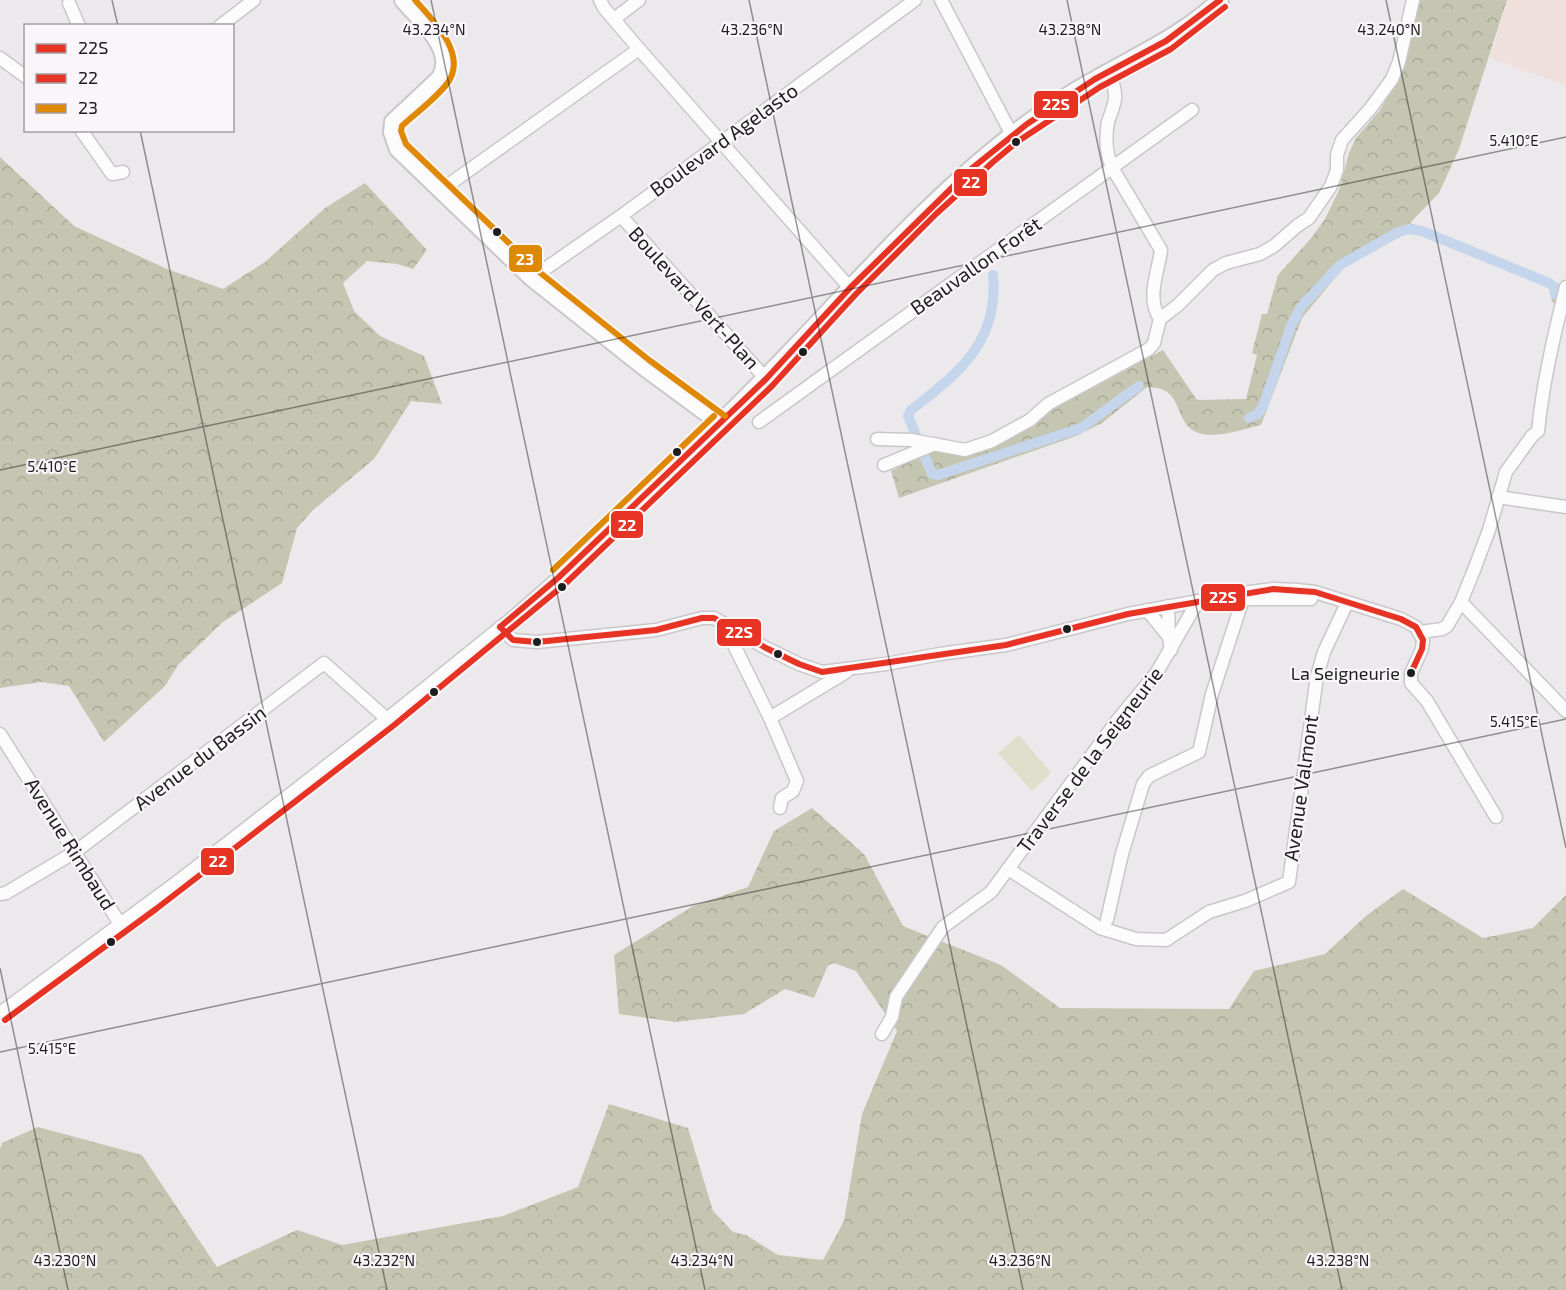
<svg xmlns="http://www.w3.org/2000/svg" width="1566" height="1290" viewBox="0 0 1566 1290" font-family="'Exo 2',sans-serif">
	<style>
		.medical { fill: #efe0de }
		.green { fill: #dddfcb }
		.forest { fill: url(#forest-crowns) }
		.lines { fill: none; stroke-linecap: round; stroke-linejoin: round }
		.canal { stroke: #c5d5ec; stroke-width: 10 }
		.street-casing { stroke: #c9c7c9; stroke-width: 15 }
		.secondary-casing { stroke: #c9c7c9; stroke-width: 20 }
		.street { stroke: #fcfcfc; stroke-width: 12 }
		.secondary { stroke: #fcfcfc; stroke-width: 16 }
		.bus-1-casing { stroke: #f9f5f9; stroke-width: 10 }
		.bus-2-casing { stroke: #f9f5f9; stroke-width: 10 }
		.bus-3-casing { stroke: #f9f5f9; stroke-width: 10 }
		.bus-1 { stroke: #e63323; stroke-width: 6 }
		.bus-2 { stroke: #e63323; stroke-width: 6 }
		.bus-3 { stroke: #df8802; stroke-width: 6 }
		.ticks { fill: none; stroke: #1e1d1e; stroke-width: 1.5; stroke-opacity: 0.45 }
		.bus-dot { fill: #1e1d1e; stroke: #f9f5f9; stroke-width: 2 }
		.labels { text-anchor: middle; stroke-width: 4.5; stroke-linejoin: round; paint-order: stroke }
		.bus-label { font-size: 18px; fill: #1e1d1e; stroke: #f9f5f9; text-anchor: end }
		.street-label { font-size: 20px; fill: #1e1d1e; stroke: #f9f5f9 }
		.ticks-label { font-size: 15px; text-anchor: middle; fill: #1e1d1e; stroke: #f9f5f9; stroke-width: 4.5; stroke-linejoin: round; paint-order: stroke }
		.line-badge { stroke: #f9f5f9; stroke-width: 2 }
		.badge-label { font-size: 16px; text-anchor: middle; font-weight: bold; fill: #fff }
	</style>
	<defs>
		<pattern id="forest-crowns" width="20" height="18" patternUnits="userSpaceOnUse" patternTransform="scale(1.5)"><rect width="20" height="18" fill="#c4c6b2"/><path d="M2 6a3 3 0 1 1 6 0M12 15a3 3 0 1 1 6 0" fill="none" stroke="#a8aa99"/></pattern>
	</defs>
	<rect width="100%" height="100%" fill="#ebe9eb"/>
	<path class="medical" d="M1507,0h59v86l-78,-29 7,-14z"/>
	<path class="green" d="M1019,735l32,38 -19,18 -34,-38z"/>
	<g class="forest">
		<path d="M1417,0h90l-48,149 -20,44 -29,30 152,62 -4,21 -6,-4 -2,-16 -133,-52h-12l-62,34 -41,50 -41,107c-18,4 -46,15 -65,7 -19,-8 -15,-37 -35,-43 -4,-2 -9,-1 -14,-2l-45,36 -26,13 -177,62 -8,-27 44,-22 29,7 65,-28 23,-19 111,-59 34,50 49,-1 11,-44 -5,-2 10,-39h5l11,-39 34,-38 13,-18 14,-29 10,-37 7,-15 24,-28 16,-29z"/>
		<path d="M0,157l74,69 93,43 56,20 42,-27 60,-54 40,-25 62,67 -14,19 -16,-5 -30,-3 -24,22 11,28 26,25 44,20 18,48 -31,-3 -37,58 -61,51 -16,18 -15,55 -59,39 -45,43 -13,21 -61,56 -35,-56 -28,-4 -41,6z"/>
		<path d="M812,808l52,46 39,72 98,39 59,43 169,1 25,-38 71,-17 42,-39 36,-26 80,49 50,-10 33,-33v395h-1566v-141l2,-6 36,-16 104,28 75,112 80,-37 45,15 161,-29 75,-29 31,-83 79,24 25,83 20,21 13,3 32,20 45,5 21,-39 18,-107 35,-83 -41,-60 -22,-8 -6,2 -14,33 -29,-9 -41,25 -69,8 -56,-8 -5,-59 79,-49 55,-19 26,-56z"/>
	</g>
	<g class="lines">
		<g class="canal">
			<path d="M993,275c6,67 -34,98 -82,135l-3,6 24,58 6,1 143,-47 58,-42"/>
			<path d="M1249,418l9,-4 6,-10 27,-78 10,-19 39,-42 58,-33 11,-3 13,2 127,52 5,4 1,7"/>
		</g>
		<defs>
			<g id="street">
				<path d="M600,0l4,8 35,41 211,239"/>
				<path d="M941,0l71,135"/>
				<path d="M69,3l10,23"/>
				<path d="M614,19l25,-19"/>
				<path d="M220,26l34,-26"/>
				<path d="M0,58l26,19"/>
				<path d="M1108,72c4,8 8,18 7,27 -1,8 -5,16 -7,23 -3,15 -2,33 5,47l48,81c-3,23 -15,48 -1,69"/>
				<path d="M81,130l31,44 11,-2"/>
				<path d="M451,183l188,-134"/>
				<path d="M621,216l145,163"/>
				<path d="M532,278l89,-62 294,-216"/>
				<path d="M759,422l433,-312"/>
				<path d="M877,439l34,1 54,10 27,-9 38,-21 18,-16 101,-55 5,-6 6,-24 18,-14 35,-35 13,-7 34,-9 14,-8 23,-20 12,-8 22,-32 6,-16v-15l5,-15 28,-31 22,-30 7,-17 14,-62"/>
				<path d="M884,465l51,-21"/>
				<path d="M1498,497l68,10"/>
				<path d="M1244,599h67"/>
				<path d="M1461,602l105,109"/>
				<path d="M1168,606l1,31"/>
				<path d="M1147,610l22,27 2,13"/>
				<path d="M723,623l47,95 27,63 -4,10 -11,7 -2,10"/>
				<path d="M500,627l13,13 24,2 119,-12 46,-12h12l52,30 33,16 23,8 64,-8 54,-10 66,-9 122,-31 115,-21 30,-4 24,1 18,2 86,27 15,8 7,13 -1,9 -11,24v10l16,18 69,116"/>
				<path d="M1421,632l21,-3 5,-3 14,-24 13,-32 15,-40 17,-58 26,-36 6,-5c5,-49 16,-96 28,-144"/>
				<path d="M770,718l76,-46"/>
				<path d="M0,734l120,190"/>
				<path d="M1008,869l92,59 36,11 30,1 43,-28 36,-11 44,-19 28,-206 7,-24 23,-49"/>
				<path d="M0,894l6,-1 69,-41 249,-189 63,56"/>
				<path d="M1107,920l15,-66 21,-70 6,-8 50,-24 13,-58 31,-95v-6"/>
				<path d="M0,1013l181,-134 206,-160 130,-105 42,-37 161,-154"/>
				<path d="M882,1034l10,-17 4,-20 47,-70 48,-35 125,-170 41,-50 41,-71"/>
			</g>
			<path id="secondary" d="M403,0c17,20 54,50 37,78l-47,44 -1,10 6,17 134,129 112,89 76,56c99,-94 183,-203 291,-287 27,-21 57,-42 87,-58 42,-24 87,-44 122,-78"/>
		</defs>
		<use href="#street" class="street-casing"/>
		<use href="#secondary" class="secondary-casing"/>
		<use href="#street" class="street"/>
		<use href="#secondary" class="secondary"/>
		<defs>
			<g id="bus-1">
				<path d="M500,627l13,13 24,2 119,-12 46,-12h12l52,30 33,16 23,8 184,-27 122,-31 145,-25 42,3 86,27 15,8 7,13 -1,9 -11,24"/>
				<path d="M500,627l59,-50 207,-198 84,-91 121,-119 56,-45 68,-45 71,-38 54,-41"/>
			</g>
			<path id="bus-2" d="M5,1020l151,-111 237,-183 172,-142 207,-198 84,-92 80,-80 57,-52 24,-20 83,-55 71,-38 54,-42"/>
			<g id="bus-3">
				<path d="M415,0c18,20 55,56 31,85 -12,15 -30,28 -44,41l-1,5 5,13 132,127 111,89 76,56"/>
				<path d="M553,570l161,-154"/>
			</g>
		</defs>
		<use href="#bus-1" class="bus-1-casing"/>
		<use href="#bus-2" class="bus-2-casing"/>
		<use href="#bus-3" class="bus-3-casing"/>
		<use href="#bus-1" class="bus-1"/>
		<use href="#bus-2" class="bus-2"/>
		<use href="#bus-3" class="bus-3"/>
	</g>
	<path class="ticks" d="M112,0l6,26M431,0l274,1290M749,0l274,1290M1067,0l275,1290M1386,0l180,848M140,130l247,1160M0,470l1566,-333M0,968l68,322M0,1052l1566,-333"/>
	<g class="bus-dot">
		<circle cx="1016" cy="142" r="5"/>
		<circle cx="497" cy="232" r="5"/>
		<circle cx="803" cy="352" r="5"/>
		<circle cx="677" cy="452" r="5"/>
		<circle cx="562" cy="587" r="5"/>
		<circle cx="1067" cy="629" r="5"/>
		<circle cx="537" cy="642" r="5"/>
		<circle cx="778" cy="654" r="5"/>
		<circle cx="1411" cy="673" r="5"/>
		<circle cx="434" cy="692" r="5"/>
		<circle cx="111" cy="942" r="5"/>
	</g>
	<g class="labels">
		<g class="bus-label">
			<text x="1400" y="680">La Seigneurie</text>
		</g>
		<g class="street-label">
			<text transform="translate(724 140) rotate(-36)" y="7">Boulevard Agelasto</text>
			<text transform="translate(976 266) rotate(-35)" y="7">Beauvallon Forêt</text>
			<text transform="translate(694 298) rotate(48)" y="7">Boulevard Vert-Plan</text>
			<text transform="translate(200 758) rotate(-37)" y="7">Avenue du Bassin</text>
			<text transform="translate(1090 760) rotate(-53)" y="7">Traverse de la Seigneurie</text>
			<text transform="translate(1301 788) rotate(-82)" y="7">Avenue Valmont</text>
			<text transform="translate(70 844) rotate(58)" y="7">Avenue Rimbaud</text>
		</g>
	</g>
	<g class="ticks-label">
		<text x="434" y="35">43.234°N</text>
		<text x="752" y="35">43.236°N</text>
		<text x="1070" y="35">43.238°N</text>
		<text x="1389" y="35">43.240°N</text>
		<text x="1514" y="146">5.410°E</text>
		<text x="52" y="472">5.410°E</text>
		<text x="1514" y="727">5.415°E</text>
		<text x="52" y="1054">5.415°E</text>
		<text x="65" y="1266">43.230°N</text>
		<text x="384" y="1266">43.232°N</text>
		<text x="702" y="1266">43.234°N</text>
		<text x="1020" y="1266">43.236°N</text>
		<text x="1338" y="1266">43.238°N</text>
	</g>
	<g class="line-badge">
		<rect x="1033" y="90" width="46" height="29" rx="6" fill="#e63323"/>
		<rect x="953" y="168" width="35" height="29" rx="6" fill="#e63323"/>
		<rect x="508" y="244" width="35" height="29" rx="6" fill="#df8802"/>
		<rect x="610" y="510" width="34" height="29" rx="6" fill="#e63323"/>
		<rect x="1200" y="583" width="46" height="29" rx="6" fill="#e63323"/>
		<rect x="716" y="618" width="46" height="29" rx="6" fill="#e63323"/>
		<rect x="200" y="847" width="35" height="29" rx="6" fill="#e63323"/>
	</g>
	<g class="badge-label">
		<text x="1056" y="110">22S</text>
		<text x="971" y="188">22</text>
		<text x="525" y="265">23</text>
		<text x="627" y="531">22</text>
		<text x="1223" y="603">22S</text>
		<text x="739" y="638">22S</text>
		<text x="218" y="867">22</text>
	</g>
	<rect x="24" y="24" width="210" height="108" fill="#f9f5f9" stroke="#a19fa1" stroke-width="1.5"/>
	<rect x="36" y="44" width="30" height="9" fill="#e63323" stroke="#a19fa1" stroke-width="1.5"/>
	<text x="78" y="54" font-size="18" fill="#1e1d1e">22S</text>
	<rect x="36" y="74" width="30" height="9" fill="#e63323" stroke="#a19fa1" stroke-width="1.5"/>
	<text x="78" y="84" font-size="18" fill="#1e1d1e">22</text>
	<rect x="36" y="104" width="30" height="9" fill="#df8802" stroke="#a19fa1" stroke-width="1.5"/>
	<text x="78" y="114" font-size="18" fill="#1e1d1e">23</text>
</svg>
